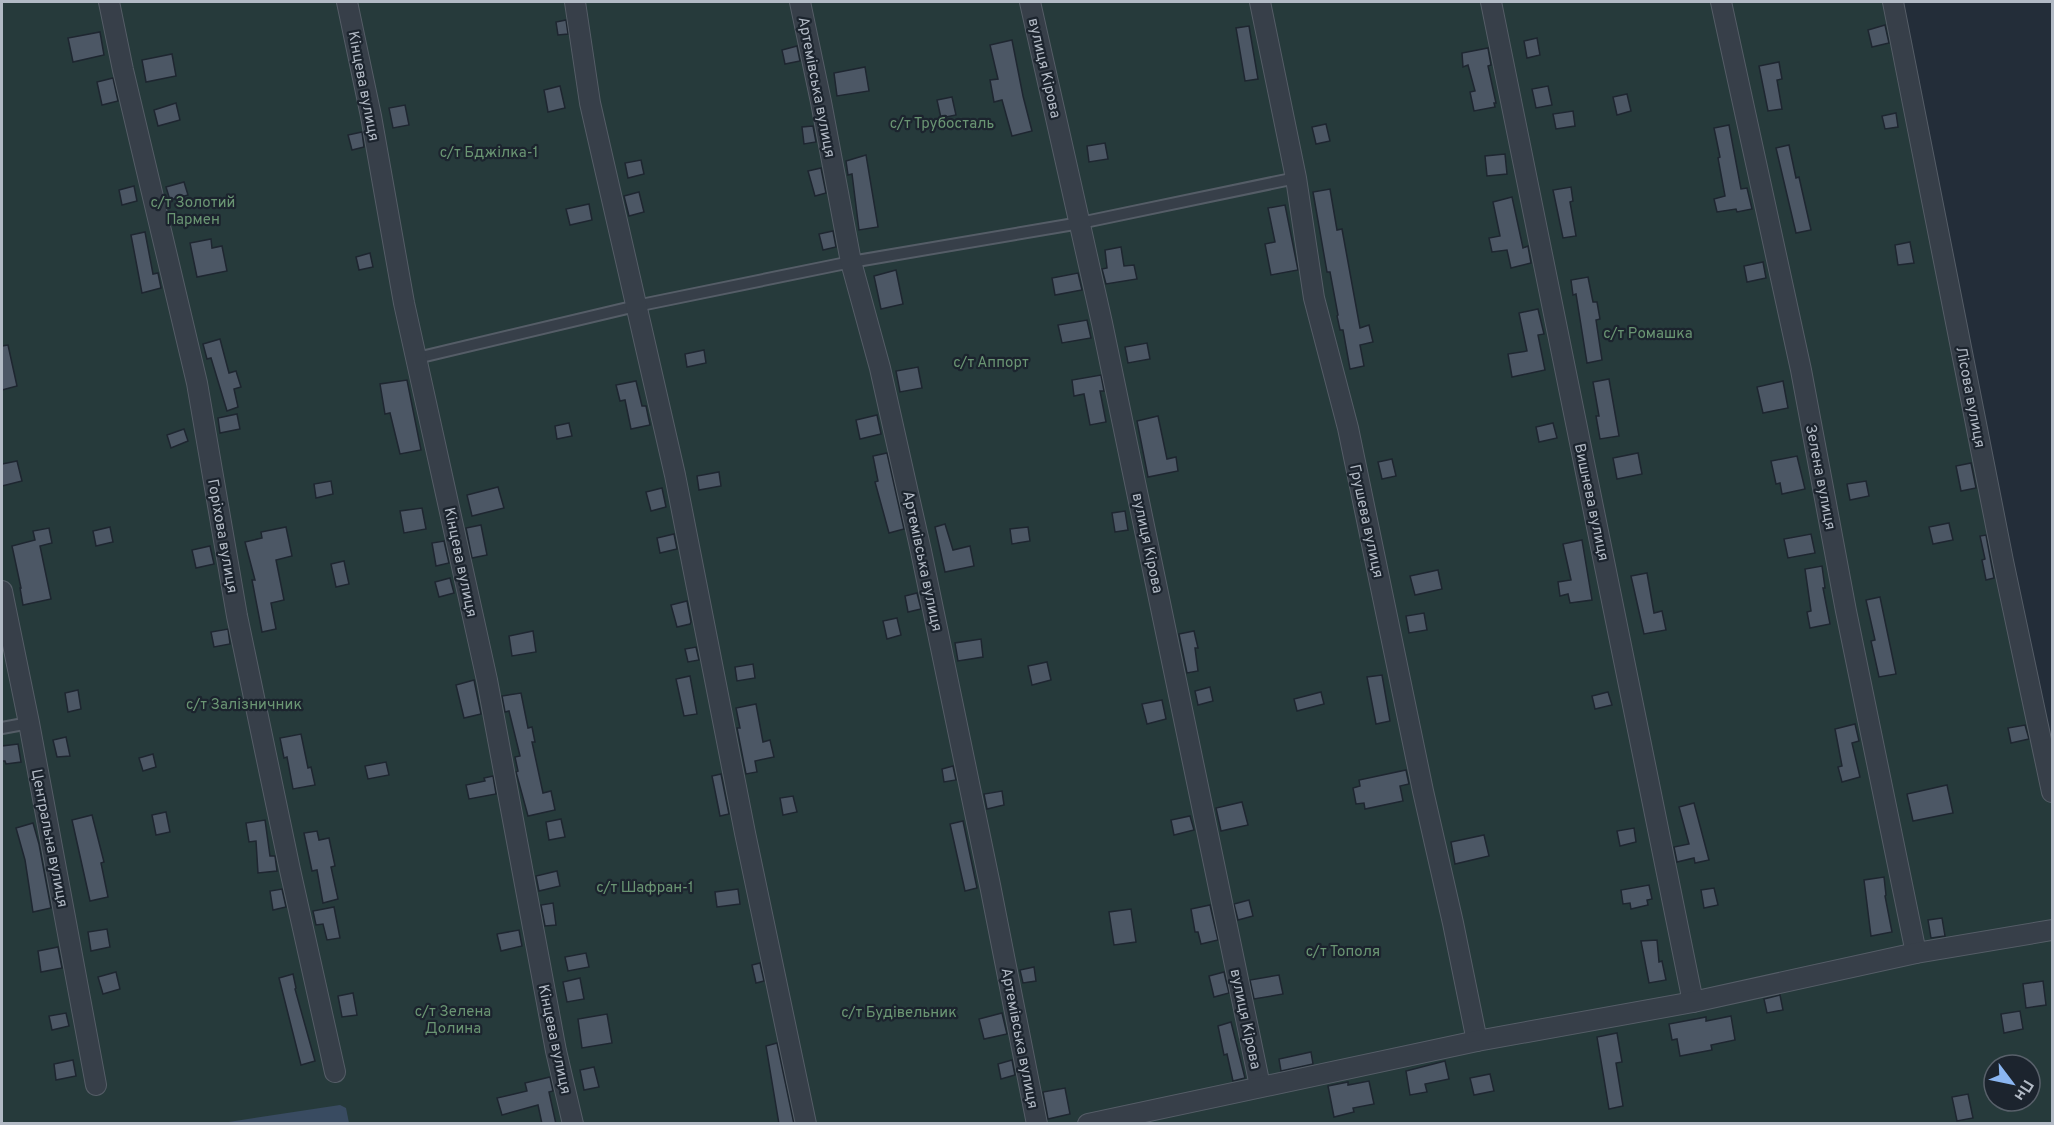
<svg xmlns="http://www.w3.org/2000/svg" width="2054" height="1125" viewBox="0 0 2054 1125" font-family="Overpass,sans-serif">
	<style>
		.green { fill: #263a3b; fill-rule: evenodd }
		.water { fill: #394b61 }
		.building { fill: #4c5765; stroke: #1e2630; stroke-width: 1.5 }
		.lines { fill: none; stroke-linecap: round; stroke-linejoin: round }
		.lane-casing { stroke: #555d67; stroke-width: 14 }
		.street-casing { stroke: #555d67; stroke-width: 22 }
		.lane { stroke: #373f49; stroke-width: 10 }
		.street { stroke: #373f49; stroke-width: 20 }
		.labels { text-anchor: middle; stroke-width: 4.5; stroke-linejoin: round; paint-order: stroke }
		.street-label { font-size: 15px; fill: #b2bac5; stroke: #1c242e }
		.park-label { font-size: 15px; fill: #6a9573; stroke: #1c242e }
	</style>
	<rect width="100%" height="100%" fill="#232d39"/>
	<path class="green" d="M2,2h1897l153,804v317l-2050,1zM1994,1065h36v36h-36z"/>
	<path class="water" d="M340,1105l6,3 3,15h-127z"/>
	<g class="building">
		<path d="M566,20l2,14 -10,1 -2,-13z"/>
		<path d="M1885,25l4,18 -17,4 -4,-17z"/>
		<path d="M1249,26l9,53 -13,2 -9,-53z"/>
		<path d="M100,32l4,23 -31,7 -5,-24z"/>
		<path d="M1537,38l3,17 -13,3 -3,-17z"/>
		<path d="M1012,40l11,56 9,35 -20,5 -10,-36 -8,2 -4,-22 8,-1 -8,-34z"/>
		<path d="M797,46l3,15 -15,3 -3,-14z"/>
		<path d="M1488,48l3,17 -3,1 8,37h-2l1,4 -21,4 -4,-19 5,-1 -7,-26 -5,2 -1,-14z"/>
		<path d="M172,54l4,22 -30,6 -4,-22z"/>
		<path d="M1779,62l3,17 -5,1 5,29 -14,2 -9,-45z"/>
		<path d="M865,67l4,24 -32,5 -3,-23z"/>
		<path d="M113,78l5,23 -16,4 -5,-23z"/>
		<path d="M560,86l5,22 -17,4 -4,-22z"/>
		<path d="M1548,86l4,19 -16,3 -4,-19z"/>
		<path d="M1627,94l4,17 -14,4 -4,-18z"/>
		<path d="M952,97l4,18 -15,3 -4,-18z"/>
		<path d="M176,103l4,17 -22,6 -4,-16z"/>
		<path d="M405,105l4,20 -16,3 -4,-20z"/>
		<path d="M1573,111l2,15 -19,3 -3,-15z"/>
		<path d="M1896,113l2,14 -13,2 -3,-13z"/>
		<path d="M1326,124l4,17 -14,3 -4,-17z"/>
		<path d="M1729,125l12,64 6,-1 5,21 -15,3 -1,-3 -19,3 -3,-13 11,-3 -7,-38 2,-1 -6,-29z"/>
		<path d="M813,126l3,16 -12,2 -2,-17z"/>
		<path d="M362,132l2,15 -12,3 -4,-15z"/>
		<path d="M1105,143l3,16 -19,3 -2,-16z"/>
		<path d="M1789,145l7,33 3,-1 12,53 -15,3 -20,-85z"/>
		<path d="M1505,154l2,20 -20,2 -2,-20z"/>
		<path d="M866,155l12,72 -19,3 -7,-56 -4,1 -2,-14z"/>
		<path d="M641,160l3,14 -16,4 -3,-15z"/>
		<path d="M821,168l5,25 -11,3 -7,-25z"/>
		<path d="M184,182l4,13 -18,5 -4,-13z"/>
		<path d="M134,186l3,15 -15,4 -3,-15z"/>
		<path d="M1571,187l2,14 -3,1 6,34 -13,2 -10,-48z"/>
		<path d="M1330,189l7,41 5,-1 18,99 9,-3 4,17 -13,3 4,21 -14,3 -7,-39h-3l-3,-14 1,-1 -8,-43h-3l-14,-80z"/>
		<path d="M639,192l5,20 -15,4 -5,-20z"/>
		<path d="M1512,197l11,51 5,-2 3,17 -20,5 -4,-18 -15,2 -3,-14 11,-2 -7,-34z"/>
		<path d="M589,204l3,16 -22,5 -4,-16z"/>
		<path d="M1285,205l13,65 -27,5 -6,-31 10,-2 -7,-34z"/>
		<path d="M833,231l3,16 -13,3 -4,-16z"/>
		<path d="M145,232l8,42 5,-1 3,15 -19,5 -11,-58z"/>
		<path d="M211,239l1,9 10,-2 5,25 -30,6 -7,-34z"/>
		<path d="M1910,242l4,21 -16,2 -3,-20z"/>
		<path d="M1121,247l3,19 10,-1 3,14 -31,5 -4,-15 5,-1 -2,-18z"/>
		<path d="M370,253l3,14 -14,3 -3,-13z"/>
		<path d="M1763,262l3,16 -19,4 -3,-16z"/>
		<path d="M896,270l7,34 -22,5 -7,-33z"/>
		<path d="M1078,273l4,17 -27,5 -3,-17z"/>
		<path d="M1588,277l5,25h4l3,17 -4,1 6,40 -15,3 -11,-69 -3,1 -2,-15z"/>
		<path d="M1538,309l6,25 -6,1 7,35 -33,7 -4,-23 19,-3 -8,-38z"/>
		<path d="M1087,320l4,18 -29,5 -4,-18z"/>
		<path d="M220,339l9,34 7,-2 5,16 -7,2 4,18 -11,4 -16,-53 -4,1 -4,-15z"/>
		<path d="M1147,343l3,16 -22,4 -3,-16z"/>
		<path d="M8,345l9,41 -15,4v-44z"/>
		<path d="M704,350l2,13 -19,4 -2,-13z"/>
		<path d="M918,367l4,21 -22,4 -4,-21z"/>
		<path d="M1101,375l3,16h-4l6,31 -16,3 -6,-31 -10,2 -2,-16z"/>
		<path d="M1609,379l10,57 -19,3 -4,-23h3l-6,-34z"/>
		<path d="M407,380l14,70 -21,4 -10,-41 -5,1 -5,-30z"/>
		<path d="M636,381l6,25h4l4,19 -19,4 -6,-29 -5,1 -4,-16z"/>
		<path d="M1783,381l5,27 -25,5 -6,-26z"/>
		<path d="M237,414l3,15 -20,4 -2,-15z"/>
		<path d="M877,415l4,19 -21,5 -4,-19z"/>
		<path d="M1158,416l9,43 9,-2 2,14 -30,6 -11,-56z"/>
		<path d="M569,423l3,13 -15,3 -2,-13z"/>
		<path d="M1553,423l4,15 -18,4 -3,-15z"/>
		<path d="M184,429l4,12 -17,7 -4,-13z"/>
		<path d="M887,453l17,76 -15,4 -14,-51 3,-1 -5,-25z"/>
		<path d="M1638,453l4,21 -25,5 -4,-21z"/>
		<path d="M1797,456l8,33 -23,5 -2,-11 -4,1 -5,-23z"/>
		<path d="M1392,459l4,17 -14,3 -4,-17z"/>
		<path d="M17,461l5,20 -20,5v-22z"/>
		<path d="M1971,463l5,25 -15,3 -5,-25z"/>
		<path d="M719,472l2,14 -22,4 -2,-14z"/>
		<path d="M331,481l2,13 -17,4 -2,-14z"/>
		<path d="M1866,481l3,15 -19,4 -3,-16z"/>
		<path d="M498,487l6,21 -32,8 -5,-21z"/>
		<path d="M662,488l4,19 -15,4 -5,-19z"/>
		<path d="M422,508l4,21 -22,4 -4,-22z"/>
		<path d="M1125,511l3,19 -13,2 -3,-19z"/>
		<path d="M1949,523l4,17 -20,4 -4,-17z"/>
		<path d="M945,524l8,26 17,-4 4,20 -29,6 -10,-45z"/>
		<path d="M481,525l6,30 -15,3 -6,-30z"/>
		<path d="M110,527l3,15 -17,4 -3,-15z"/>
		<path d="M286,527l6,29 -16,4 8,40 -13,3 5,26 -14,3 -10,-52h3l-10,-38 17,-4 -1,-6z"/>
		<path d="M1028,527l2,14 -18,3 -2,-15z"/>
		<path d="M49,528l3,15 -12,3 11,53 -28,6 -3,-17h1l-9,-42 23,-6 -2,-9z"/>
		<path d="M674,534l3,15 -17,4 -3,-15z"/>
		<path d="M1811,534l4,19 -27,5 -4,-19z"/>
		<path d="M1986,535l8,43 -8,2 -4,-20 3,-1 -5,-23z"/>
		<path d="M1582,540l10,60 -22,3 -2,-9 -8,2 -2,-14 13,-2 -8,-36z"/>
		<path d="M444,541l5,22 -13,3 -4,-23z"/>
		<path d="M210,546l4,18 -18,4 -4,-18z"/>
		<path d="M344,561l5,23 -13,3 -5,-23z"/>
		<path d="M1822,566l3,22h-2l7,36 -20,4 -3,-16 4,-1 -6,-42z"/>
		<path d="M1438,570l4,19 -27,6 -5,-19z"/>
		<path d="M1647,573l7,40 8,-2 4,19 -22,4 -13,-58z"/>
		<path d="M450,578l4,15 -15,4 -4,-15z"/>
		<path d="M917,593l4,16 -13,3 -3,-16z"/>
		<path d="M1880,597l16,77 -17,3 -8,-36 4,-1 -9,-40z"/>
		<path d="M687,601l4,21 -1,2 -13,3 -6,-22z"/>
		<path d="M1424,613l3,17 -18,3 -3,-17z"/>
		<path d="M897,618l4,17 -14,4 -4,-18z"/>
		<path d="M228,629l2,15 -16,3 -3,-15z"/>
		<path d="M533,631l3,21 -24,4 -3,-20z"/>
		<path d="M1194,631l4,17h-3l3,23 -11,2 -8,-39z"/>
		<path d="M981,639l2,18 -25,4 -3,-18z"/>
		<path d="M696,647l3,13 -11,2 -3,-13z"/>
		<path d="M1047,662l4,18 -19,5 -4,-19z"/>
		<path d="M753,664l2,14 -18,3 -2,-14z"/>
		<path d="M1382,675l8,46 -14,3 -9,-47z"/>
		<path d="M690,676l7,38 -13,2 -8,-37z"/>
		<path d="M474,680l7,34 -17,4 -8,-33z"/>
		<path d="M1210,687l3,14 -15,4 -3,-14z"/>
		<path d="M78,690l3,19 -13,3 -3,-19z"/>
		<path d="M1321,692l3,12 -27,7 -3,-12z"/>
		<path d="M1608,692l4,13 -17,4 -3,-13z"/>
		<path d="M521,693l7,35 4,-1 3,15h-3l11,51 8,-2 4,19 -27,6 -12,-44 2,-1 -3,-14 5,-1 -11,-45 -4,1 -3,-16z"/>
		<path d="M1162,700l4,19 -19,5 -5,-20z"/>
		<path d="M756,704l7,38 7,-2 4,17 -19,4 2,11 -11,2 -9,-46h3l-4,-20z"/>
		<path d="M1855,724l4,17 -7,2 8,34 -18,5 -4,-15 4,-1 -7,-37z"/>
		<path d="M2025,725l4,14 -18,4 -3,-15z"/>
		<path d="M301,734l7,34 3,-1 4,18 -22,4 -6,-32 -3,1 -4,-20z"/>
		<path d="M66,737l4,19 -13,1 -4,-17z"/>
		<path d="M18,744l3,18 -15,2 -1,-3h-3v-15z"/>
		<path d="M153,754l3,13 -13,4 -4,-13z"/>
		<path d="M386,762l3,13 -21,4 -3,-13z"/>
		<path d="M953,766l3,14 -12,2 -2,-13z"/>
		<path d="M1406,770l3,14 -9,2 3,15 -38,8 -1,-6 -8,1 -3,-16 7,-2 -1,-6z"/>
		<path d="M721,774l8,40 -9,2 -8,-40z"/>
		<path d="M493,776l3,18 -27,5 -3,-14 19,-4 -1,-3z"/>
		<path d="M1947,785l6,28 -40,8 -6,-27z"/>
		<path d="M1002,791l2,14 -17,4 -3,-15z"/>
		<path d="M793,796l4,16 -14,3 -3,-17z"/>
		<path d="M1242,802l6,23 -27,6 -5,-23z"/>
		<path d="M1694,803l15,57 -14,3 -1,-5 -17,4 -3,-15 15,-3 -10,-37z"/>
		<path d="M166,812l4,20 -14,3 -4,-20z"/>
		<path d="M92,815l12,47 -3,1 7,34 -18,4 -18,-81z"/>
		<path d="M1190,816l4,14 -20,5 -3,-15z"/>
		<path d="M561,819l4,18 -16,3 -3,-18z"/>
		<path d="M265,820l5,36h5l2,15 -19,2 -2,-32 -7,1 -3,-19z"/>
		<path d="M963,821l14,67 -12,3 -15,-67z"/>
		<path d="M33,823l6,21 12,64 -18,4 -8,-52 -9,-32z"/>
		<path d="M1634,828l2,14 -16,4 -3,-15z"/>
		<path d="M317,831l2,9 10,-2 6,28 -4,1 7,32 -15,4 -6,-33 -5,1 -8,-38z"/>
		<path d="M1484,835l5,21 -34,8 -4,-22z"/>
		<path d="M557,871l3,15 -21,5 -3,-15z"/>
		<path d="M1884,877l2,18 -1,1 7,36 -21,4 -7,-56z"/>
		<path d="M1649,885l3,14 -5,1 1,5 -17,4 -1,-6 -7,1 -2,-14z"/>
		<path d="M1714,888l4,17 -14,3 -3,-18z"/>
		<path d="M282,889l4,18 -13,3 -3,-19z"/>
		<path d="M738,889l2,15 -23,3 -2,-15z"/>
		<path d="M1249,900l4,16 -15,4 -4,-16z"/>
		<path d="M553,903l3,22 -11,1 -4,-21z"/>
		<path d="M1210,905l8,35 -17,4 -3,-12h-3l-4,-23z"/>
		<path d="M334,907l6,31 -13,2 -4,-16 -7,1 -3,-14z"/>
		<path d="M1131,909l5,33 -22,3 -5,-33z"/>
		<path d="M1942,918l3,18 -14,2 -3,-18z"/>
		<path d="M107,929l3,18 -19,4 -3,-19z"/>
		<path d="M519,930l3,16 -21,5 -4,-17z"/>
		<path d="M1657,940l2,22 3,-1 4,19 -17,3 -8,-42z"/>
		<path d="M58,947l4,21 -21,4 -3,-21z"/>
		<path d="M586,953l3,14 -21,4 -3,-14z"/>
		<path d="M760,963l4,18 -8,2 -4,-18z"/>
		<path d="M1034,967l2,14 -13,2 -3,-13z"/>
		<path d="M116,972l4,17 -17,5 -5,-17z"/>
		<path d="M1224,972l5,21 -15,4 -5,-21z"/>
		<path d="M293,974l3,14 -1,1 20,72 -14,4 -22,-87z"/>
		<path d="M1279,975l4,19 -29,5 -4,-19z"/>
		<path d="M580,978l4,21 -17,3 -4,-20z"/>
		<path d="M2043,981l3,24 -20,3 -3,-24z"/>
		<path d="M353,993l4,22 -15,2 -4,-21z"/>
		<path d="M1780,995l3,15 -16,3 -3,-14z"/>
		<path d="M2020,1011l3,18 -19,4 -3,-19z"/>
		<path d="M66,1013l3,13 -17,4 -3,-14z"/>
		<path d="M1002,1013l5,21 -23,5 -5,-20z"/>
		<path d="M607,1014l5,29 -30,5 -4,-29z"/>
		<path d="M1731,1016l4,24 -24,5 1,5 -32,6 -3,-17 -5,1 -3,-16 37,-7v4z"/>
		<path d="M1231,1022l14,56 -12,3 -6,-27 -3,1 -6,-29z"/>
		<path d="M1617,1033l5,29 -6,1 7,43 -14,3 -12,-72z"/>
		<path d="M777,1043l17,81h-15l-13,-78z"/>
		<path d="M1311,1052l2,12 -32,7 -2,-12z"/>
		<path d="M73,1060l3,16 -20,4 -2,-16z"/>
		<path d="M1012,1060l3,15 -14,4 -3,-15z"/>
		<path d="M1445,1061l4,18 -24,5 2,8 -17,3 -4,-24z"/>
		<path d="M594,1067l5,20 -15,3 -4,-20z"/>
		<path d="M1490,1074l4,17 -20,4 -4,-17z"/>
		<path d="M550,1077l3,14 -4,1 7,32h-14l-4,-19 -36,10 -5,-17 30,-7 -2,-8z"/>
		<path d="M1369,1081l5,23 -21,4 1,4 -20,5 -6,-31 20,-4v3z"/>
		<path d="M1065,1088l5,26 -22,5 -5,-27z"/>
		<path d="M1968,1094l5,24 -16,3 -5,-24z"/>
	</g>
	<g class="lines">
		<defs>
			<g id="lane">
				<path d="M417,358l219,-52 215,-44 229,-39 216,-45"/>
				<path d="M2,728l27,-5"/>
			</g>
			<g id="street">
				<path d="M109,2l14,68 74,313 40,233 53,254 45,202"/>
				<path d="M347,2l24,114 33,187 83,377 69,371 17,73"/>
				<path d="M575,2l15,101 85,372 70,358 61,291"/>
				<path d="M800,2l21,100 30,160 29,106 41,183 69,334 47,239"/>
				<path d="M1030,2l72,321 158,763"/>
				<path d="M1260,2l36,176 18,120 34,130 75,363 30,132 24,118"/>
				<path d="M1491,2l202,1000"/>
				<path d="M1721,2l80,368 45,241 70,342"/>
				<path d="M1893,2l110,559 49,231"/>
				<path d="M2,591l27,132 67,362"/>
				<path d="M1088,1124l389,-83 216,-39 223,-49 136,-23"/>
			</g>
		</defs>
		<use href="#lane" class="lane-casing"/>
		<use href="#street" class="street-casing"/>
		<use href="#lane" class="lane"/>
		<use href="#street" class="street"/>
	</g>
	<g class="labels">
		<g class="street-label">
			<text transform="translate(1045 68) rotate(77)" y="5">вулиця Кірова</text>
			<text transform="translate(364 86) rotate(79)" y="5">Кінцева вулиця</text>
			<text transform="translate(817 87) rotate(79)" y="5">Артемівська вулиця</text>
			<text transform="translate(1971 397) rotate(79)" y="5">Лісова вулиця</text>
			<text transform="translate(1821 477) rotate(79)" y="5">Зелена вулиця</text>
			<text transform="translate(1592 502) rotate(78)" y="5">Вишнева вулиця</text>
			<text transform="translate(1367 521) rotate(78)" y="5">Грушева вулиця</text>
			<text transform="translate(223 536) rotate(80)" y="5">Горіхова вулиця</text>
			<text transform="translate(1148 543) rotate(78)" y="5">вулиця Кірова</text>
			<text transform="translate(923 561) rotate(78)" y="5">Артемівська вулиця</text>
			<text transform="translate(461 562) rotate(78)" y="5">Кінцева вулиця</text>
			<text transform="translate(50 838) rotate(79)" y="5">Центральна вулиця</text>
			<text transform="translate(1246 1019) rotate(78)" y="5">вулиця Кірова</text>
			<text transform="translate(1020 1038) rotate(79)" y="5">Артемівська вулиця</text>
			<text transform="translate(555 1039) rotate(78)" y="5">Кінцева вулиця</text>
		</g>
		<g class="park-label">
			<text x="942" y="128">с/т Трубосталь</text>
			<text x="489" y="157">с/т Бджілка-1</text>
			<text x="193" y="207">с/т Золотий<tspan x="193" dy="17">Пармен</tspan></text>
			<text x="1648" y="338">с/т Ромашка</text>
			<text x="991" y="367">с/т Аппорт</text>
			<text x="244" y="709">с/т Залізничник</text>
			<text x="645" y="892">с/т Шафран-1</text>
			<text x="1343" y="956">с/т Тополя</text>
			<text x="453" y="1016">с/т Зелена<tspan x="453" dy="17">Долина</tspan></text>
			<text x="899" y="1017">с/т Будівельник</text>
		</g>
	</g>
	<rect width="2054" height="1125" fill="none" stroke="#b2bac5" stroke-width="6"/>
	<g transform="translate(2012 1083) rotate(122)"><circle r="28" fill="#1c242e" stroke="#58606a" stroke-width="1.5"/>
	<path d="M0-4.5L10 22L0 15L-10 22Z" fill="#8bb6f1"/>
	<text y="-9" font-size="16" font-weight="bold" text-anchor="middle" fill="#b2bac5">Пн</text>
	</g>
</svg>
